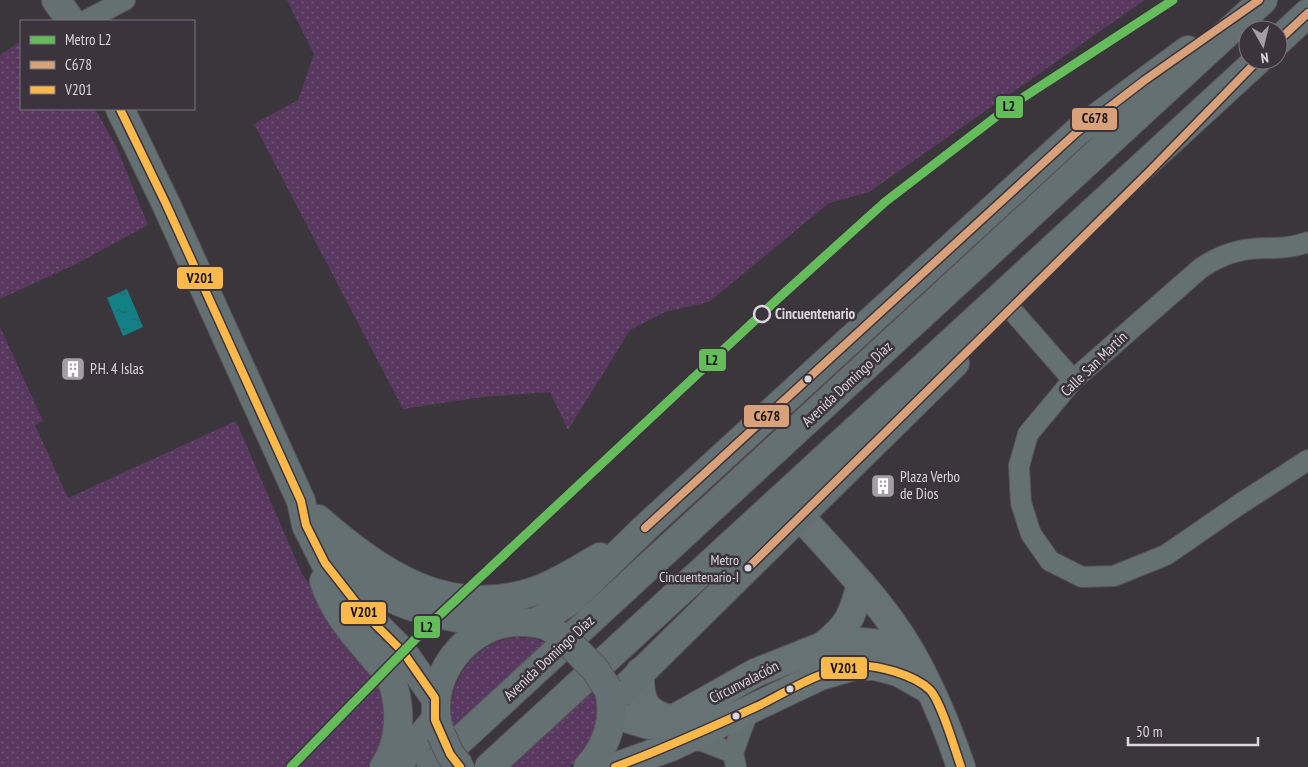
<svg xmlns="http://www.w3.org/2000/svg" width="1308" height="767" viewBox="0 0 1308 767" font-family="'PT Sans Narrow',sans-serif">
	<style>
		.grass { fill: url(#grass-dots) }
		.water { fill: url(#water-ripples) }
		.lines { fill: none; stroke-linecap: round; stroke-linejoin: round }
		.street-casing { stroke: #565457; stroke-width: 22 }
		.secondary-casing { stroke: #565457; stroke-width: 30 }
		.primary-casing { stroke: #565457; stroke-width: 30 }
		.street { stroke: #657071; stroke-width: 20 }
		.secondary { stroke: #677274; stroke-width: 28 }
		.primary { stroke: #657072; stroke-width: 28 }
		.primary-bridge-casing { stroke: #565457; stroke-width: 30; stroke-linecap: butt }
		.primary-bridge { stroke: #657072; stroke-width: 28 }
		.bus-1-casing { stroke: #3b343d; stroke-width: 11 }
		.bus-2-casing { stroke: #3b343d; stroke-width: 11 }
		.bus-1 { stroke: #d9a179; stroke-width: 8 }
		.bus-2 { stroke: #fcb94b; stroke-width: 8 }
		.metro-1-casing { stroke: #3b343d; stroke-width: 12 }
		.metro-1 { stroke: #65bc5b; stroke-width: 9 }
		.stop-dot { fill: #3b343d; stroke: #dbd7dc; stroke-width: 2.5 }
		.bus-dot { fill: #dbd7dc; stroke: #3b343d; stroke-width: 2 }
		.labels { text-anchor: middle; stroke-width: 5; stroke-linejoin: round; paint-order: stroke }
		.bus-label { font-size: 14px; fill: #dbd7dc; stroke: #3b343d; text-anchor: end }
		.stop-label { font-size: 15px; font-weight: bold; fill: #dbd7dc; stroke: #3b343d; text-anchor: start }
		.street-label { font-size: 15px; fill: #dbd7dc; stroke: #3b343d }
		.poi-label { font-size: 15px; fill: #dbd7dc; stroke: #3b343d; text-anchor: start }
		.line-badge { stroke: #3b343d; stroke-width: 2 }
		.pale-badge-label { font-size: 14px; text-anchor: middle; font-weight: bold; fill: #111 }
	</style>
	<defs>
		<pattern id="grass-dots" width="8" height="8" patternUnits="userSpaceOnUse" patternTransform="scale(1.25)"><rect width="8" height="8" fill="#593860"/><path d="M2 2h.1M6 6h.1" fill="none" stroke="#705476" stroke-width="1.8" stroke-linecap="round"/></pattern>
		<pattern id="water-ripples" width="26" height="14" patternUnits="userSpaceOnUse" patternTransform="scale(1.25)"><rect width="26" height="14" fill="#138086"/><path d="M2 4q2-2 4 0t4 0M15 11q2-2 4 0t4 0" fill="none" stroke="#26666b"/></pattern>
	</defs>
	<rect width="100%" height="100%" fill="#3a363b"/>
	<g class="grass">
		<path d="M287,0h858l-276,192 -40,11 -120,99 -44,10 -35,18 -62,100 -18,-38 -67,5 -80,12 -149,-285 44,-24 16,-46z"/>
		<path d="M21,41v68h74l21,37 32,79 -70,38 -78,36v-244z"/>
		<path d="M0,327l43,94 -8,4 33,73 168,-77 66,153 86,115 -1,59 -19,19h-368z"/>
		<path d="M516,637l21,2 8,4 -91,83c-4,-5 -4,-14 -3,-22 5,-35 29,-62 65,-67z"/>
		<path d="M592,693c15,24 -5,56 -22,74h-63z"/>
	</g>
	<path class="water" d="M127,289l16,38 -20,9 -16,-38z"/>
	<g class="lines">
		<defs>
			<g id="street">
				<path d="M85,21l40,-21"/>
				<path d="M1308,242c-27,10 -44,3 -69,9 -14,3 -26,9 -38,17l-128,112 -45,54 -9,32 2,37 10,31 19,27 32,16 32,-1 52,-21 74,-51 68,-44"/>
				<path d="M1010,308l63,72"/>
				<path d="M687,739l15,2 31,12"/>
				<path d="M736,767l-3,-14 16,-44"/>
			</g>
			<g id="secondary">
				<path d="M800,516c31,35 65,69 92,107 31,43 52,94 69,144"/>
				<path d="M823,646c26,-21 29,-29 38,-62"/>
				<path d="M640,672c-1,30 5,43 36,48"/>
				<path d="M612,714l37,11 19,-3 87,-49 68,-27 38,-4 22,2 26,8"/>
				<path d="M615,767l56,-20 149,-71 34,-10h21l23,6 32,18"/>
			</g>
			<g id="primary">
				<path d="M56,0l15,21"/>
				<path d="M1278,41l30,-28"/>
				<path d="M120,109l46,95 135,297 5,24 19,38 39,50 39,39 32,46"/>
				<path d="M318,519c63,55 130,101 217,72 23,-8 44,-22 65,-34"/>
				<path d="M336,548c38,60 96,65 160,77"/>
				<path d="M324,581c9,29 28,51 48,74 5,7 15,15 19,24 11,28 10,63 -7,88"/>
				<path d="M535,623l35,-22 75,-73 432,-396 111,-82"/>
				<path d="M612,701l343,-338"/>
				<path d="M441,734c-21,-52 26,-115 82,-112 10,1 21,1 29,7"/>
				<path d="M396,767l39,-47"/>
				<path d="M431,767l832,-767"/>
				<path d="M489,767l769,-707"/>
				<path d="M588,767c19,-21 29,-50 20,-78"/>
			</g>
		</defs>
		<use href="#street" class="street-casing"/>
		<use href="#secondary" class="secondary-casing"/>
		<use href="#primary" class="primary-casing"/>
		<use href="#street" class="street"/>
		<use href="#secondary" class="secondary"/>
		<use href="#primary" class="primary"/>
		<defs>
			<g id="primary-bridge">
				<path d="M562,636l32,32 14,21"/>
				<path d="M441,734l9,20 10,13"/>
			</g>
		</defs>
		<use href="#primary-bridge" class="primary-bridge-casing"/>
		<use href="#primary-bridge" class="primary-bridge"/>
		<defs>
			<g id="bus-1">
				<path d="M1278,41l30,-28"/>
				<path d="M645,528l432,-396 68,-52 114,-80"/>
				<path d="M748,568l402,-397 108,-111"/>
			</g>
			<g id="bus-2">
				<path d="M120,109l46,95 135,297 5,24 19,38 39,50 39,39 32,46v22l15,34 10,13"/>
				<path d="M615,767c49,-18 95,-39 143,-61 30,-15 64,-37 98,-40 20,-2 59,9 74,24 11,11 25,60 31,77"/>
			</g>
		</defs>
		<use href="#bus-1" class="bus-1-casing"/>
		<use href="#bus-2" class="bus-2-casing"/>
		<use href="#bus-1" class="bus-1"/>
		<use href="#bus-2" class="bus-2"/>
		<defs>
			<path id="metro-1" d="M291,767l138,-142 353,-330 103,-93 125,-96 163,-106"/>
		</defs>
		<use href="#metro-1" class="metro-1-casing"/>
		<use href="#metro-1" class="metro-1"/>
	</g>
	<defs>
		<symbol id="building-square" viewBox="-11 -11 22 22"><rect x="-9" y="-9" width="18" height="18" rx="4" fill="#a39fa4" stroke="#3b343d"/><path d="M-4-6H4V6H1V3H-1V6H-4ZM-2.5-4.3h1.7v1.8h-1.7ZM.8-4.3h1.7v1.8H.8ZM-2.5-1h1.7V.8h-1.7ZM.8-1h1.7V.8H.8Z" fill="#fff"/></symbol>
	</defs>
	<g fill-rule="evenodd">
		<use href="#building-square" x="59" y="355" width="28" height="28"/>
		<use href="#building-square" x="869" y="472" width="28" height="28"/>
	</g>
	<circle class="stop-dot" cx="762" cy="314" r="8"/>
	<g class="bus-dot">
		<circle cx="808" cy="379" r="4.5"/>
		<circle cx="748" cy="568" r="4.5"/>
		<circle cx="790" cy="689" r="4.5"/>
		<circle cx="736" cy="716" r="4.5"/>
	</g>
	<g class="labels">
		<g class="bus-label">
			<text x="739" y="565">Metro<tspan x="739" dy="17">Cincuentenario-I</tspan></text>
		</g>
		<g class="stop-label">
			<text x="775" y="319">Cincuentenario</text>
		</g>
		<g class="street-label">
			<text transform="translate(1094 364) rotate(-44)" y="5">Calle San Martín</text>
			<text transform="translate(847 384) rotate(-43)" y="5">Avenida Domingo Díaz</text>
			<text transform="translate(549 658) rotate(-43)" y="5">Avenida Domingo Díaz</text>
			<text transform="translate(744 682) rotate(-27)" y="5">Circunvalación</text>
		</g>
		<g class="poi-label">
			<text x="90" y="374">P.H. 4 Islas</text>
			<text x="900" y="482">Plaza Verbo<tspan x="900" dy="17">de Dios</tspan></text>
		</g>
	</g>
	<g class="line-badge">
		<rect x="995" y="95" width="29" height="24" rx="5" fill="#65bc5b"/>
		<rect x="1071" y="107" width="47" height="24" rx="5" fill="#d9a179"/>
		<rect x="176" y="266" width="48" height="24" rx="5" fill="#fcb94b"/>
		<rect x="698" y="348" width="29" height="24" rx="5" fill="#65bc5b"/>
		<rect x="743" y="404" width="47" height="24" rx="5" fill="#d9a179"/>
		<rect x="340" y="601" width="47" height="24" rx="5" fill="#fcb94b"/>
		<rect x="413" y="615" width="28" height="24" rx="5" fill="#65bc5b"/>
		<rect x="820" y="656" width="48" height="24" rx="5" fill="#fcb94b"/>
	</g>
	<g class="pale-badge-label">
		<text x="1009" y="111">L2</text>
		<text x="1095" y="123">C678</text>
		<text x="200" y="283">V201</text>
		<text x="712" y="365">L2</text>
		<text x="767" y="421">C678</text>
		<text x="364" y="617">V201</text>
		<text x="427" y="632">L2</text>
		<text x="844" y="673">V201</text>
	</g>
	<rect x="20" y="20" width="175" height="90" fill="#3b343d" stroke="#7b757d"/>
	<rect x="30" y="36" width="25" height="8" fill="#65bc5b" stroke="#7b757d"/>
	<text x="65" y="45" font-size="15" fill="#dbd7dc">Metro L2</text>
	<rect x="30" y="61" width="25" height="8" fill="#d9a179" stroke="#7b757d"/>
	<text x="65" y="70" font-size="15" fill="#dbd7dc">C678</text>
	<rect x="30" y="86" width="25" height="8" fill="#fcb94b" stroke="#7b757d"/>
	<text x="65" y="95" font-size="15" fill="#dbd7dc">V201</text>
	<g transform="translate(1263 45) rotate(172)"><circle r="24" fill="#3b343d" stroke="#7b757d"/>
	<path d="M0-4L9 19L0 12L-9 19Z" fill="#a39fa4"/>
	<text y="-8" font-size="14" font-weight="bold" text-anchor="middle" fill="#dbd7dc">N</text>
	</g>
	<path d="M1128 737v8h130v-8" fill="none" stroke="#dbd7dc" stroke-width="2.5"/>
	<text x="1136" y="737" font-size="15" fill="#dbd7dc" stroke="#3b343d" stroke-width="4" paint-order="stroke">50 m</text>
</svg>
